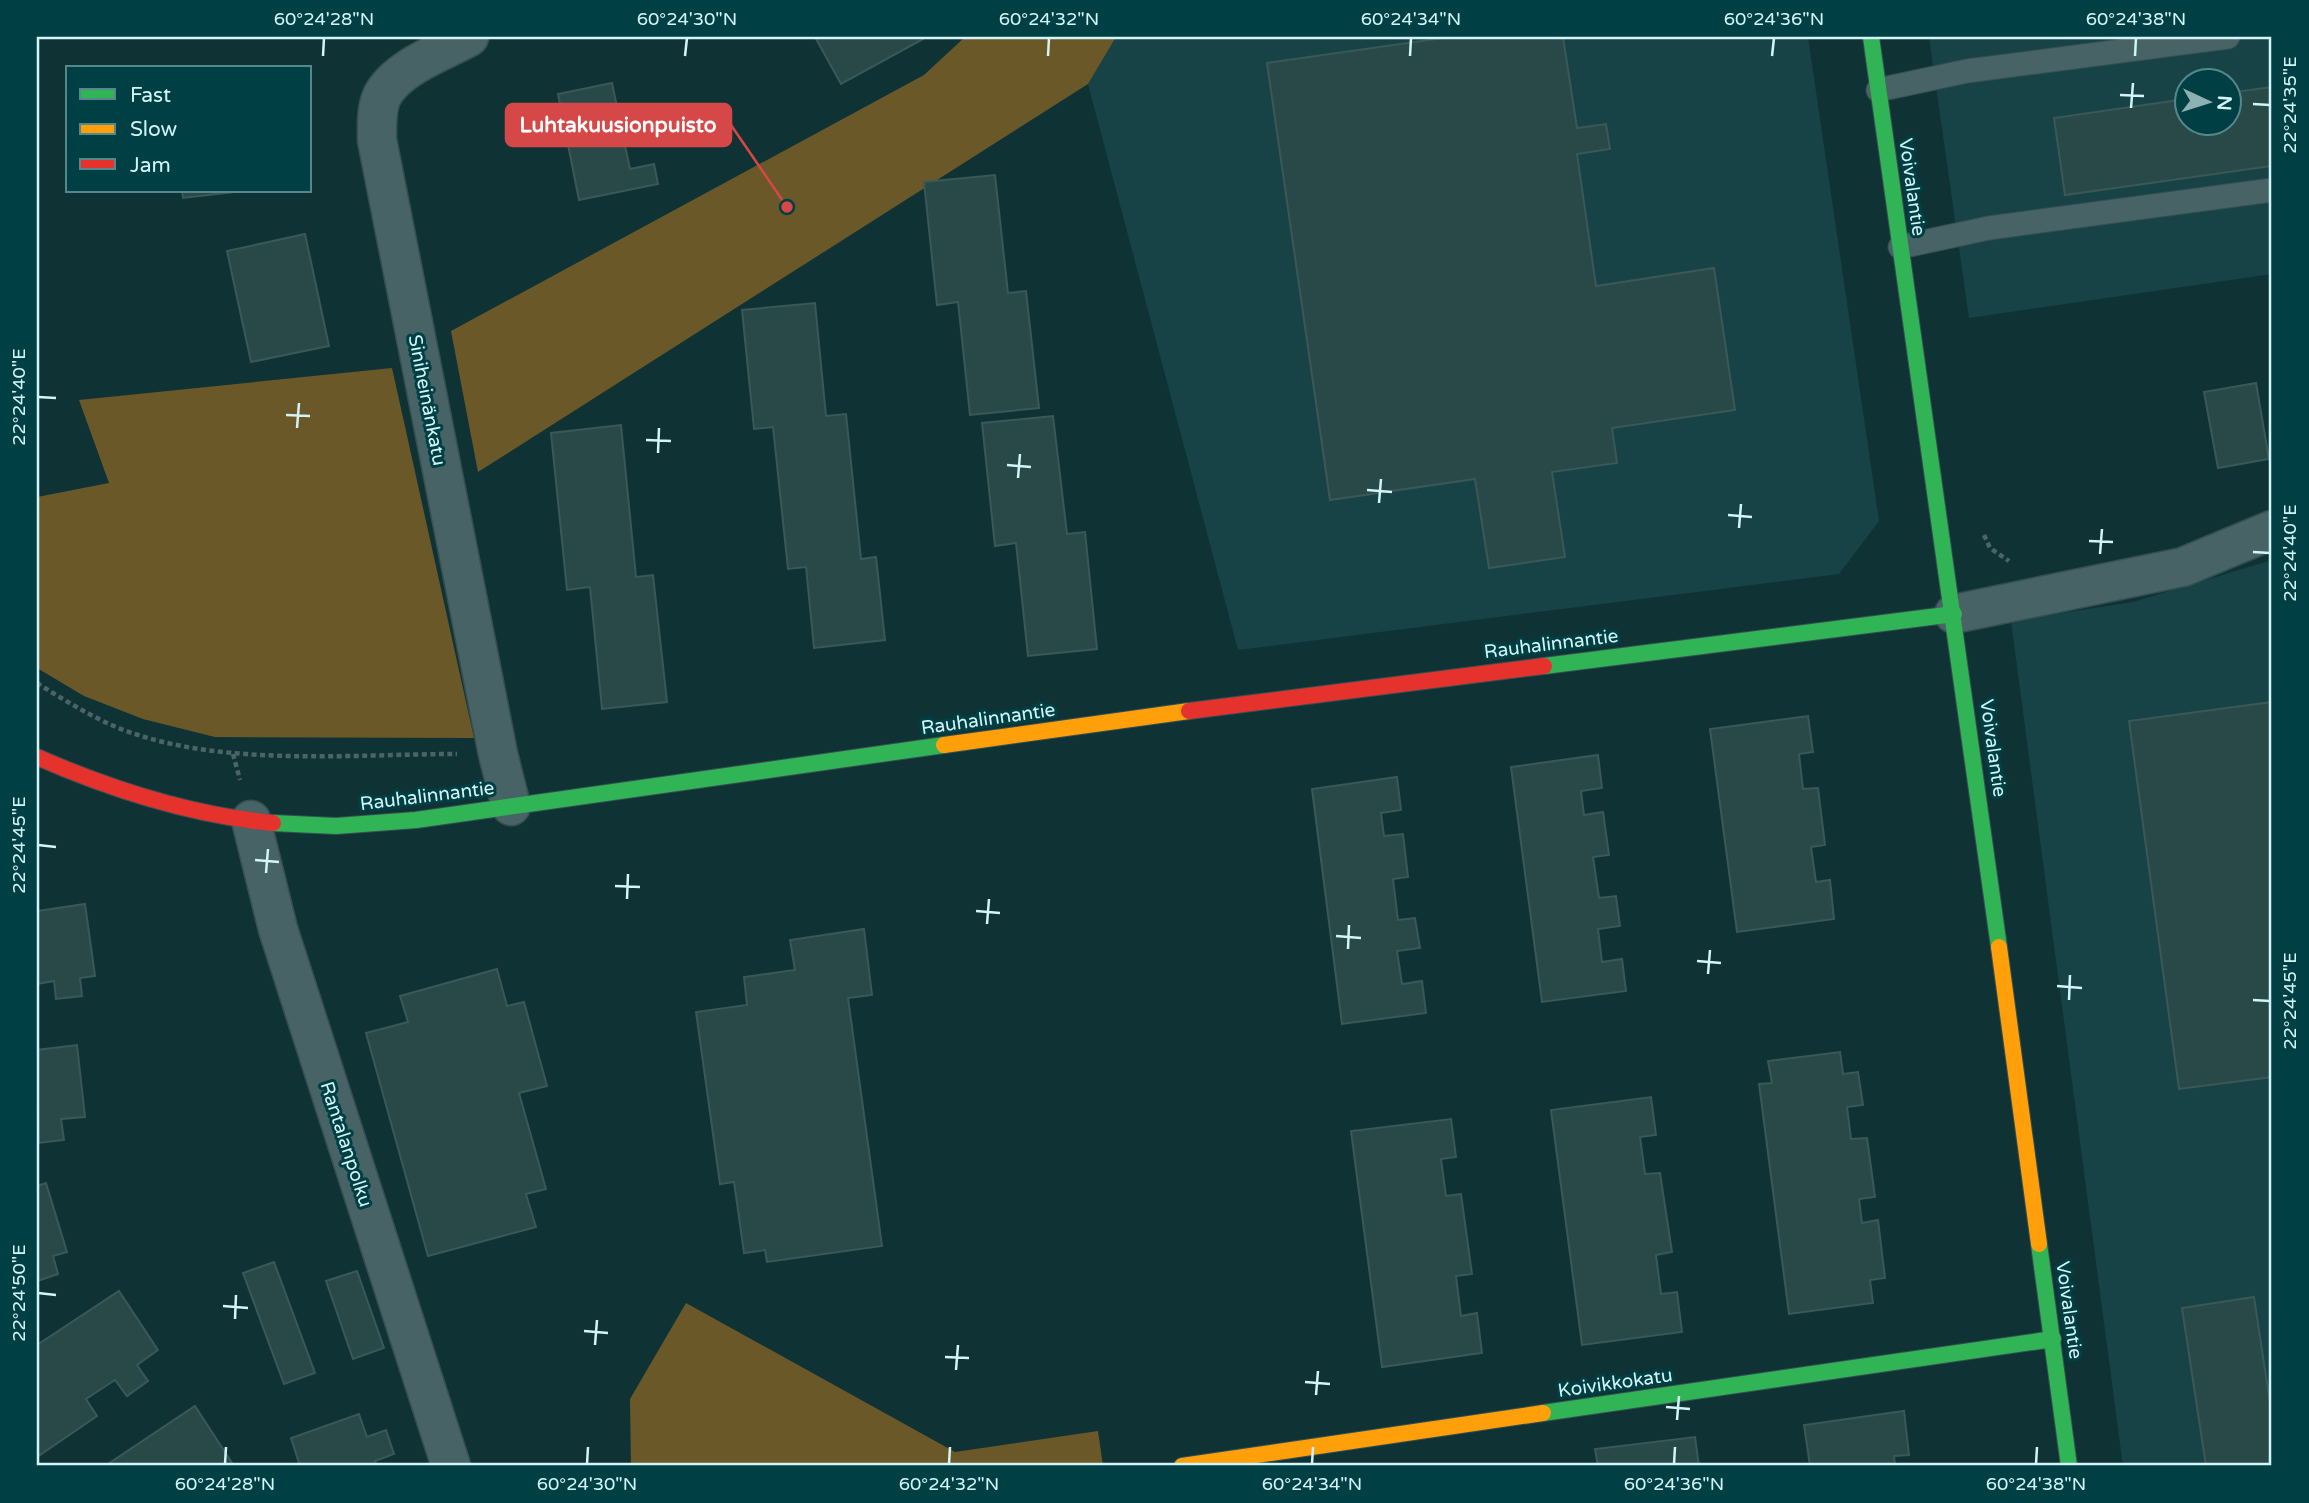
<svg xmlns="http://www.w3.org/2000/svg" width="2309" height="1503" viewBox="0 0 2309 1503" font-family="'Varela Round',sans-serif">
	<style>
		.built { fill: #174346; fill-rule: evenodd }
		.green { fill: #6b5828 }
		.building { fill: #294949; stroke: #3a5857; stroke-width: 2 }
		.lines { fill: none; stroke-linecap: round; stroke-linejoin: round }
		.lane-casing { stroke: #354f51; stroke-width: 25 }
		.street-casing { stroke: #354f51; stroke-width: 41 }
		.fast-casing { stroke: #354f51; stroke-width: 18 }
		.slow-casing { stroke: #354f51; stroke-width: 18 }
		.jam-casing { stroke: #354f51; stroke-width: 18 }
		.path { stroke: #4b6567; stroke-width: 4.5; stroke-dasharray: 5 3.5; stroke-linecap: butt }
		.lane { stroke: #476365; stroke-width: 23 }
		.street { stroke: #476365; stroke-width: 38 }
		.fast { stroke: #30b455; stroke-width: 16 }
		.slow { stroke: #ff9f0a; stroke-width: 16 }
		.jam { stroke: #e5322d; stroke-width: 16 }
		.ticks { fill: none; stroke: #d3f5f8; stroke-width: 2.5 }
		.labels { text-anchor: middle; stroke-width: 6; stroke-linejoin: round; paint-order: stroke }
		.street-label { font-size: 19px; fill: #d3f5f8; stroke: #004044 }
		.leader { fill: none; stroke: #d64747; stroke-width: 2.5 }
		.callout-dot { fill: #d64747; stroke: #004044; stroke-width: 2.5 }
		.callout { fill: #d64747; stroke: #d64747; stroke-width: 2.5 }
		.callout-label { font-size: 21px; text-anchor: middle; font-weight: bold; fill: #fff }
		.neatline { fill: none; stroke: #d3f5f8; stroke-width: 2.5 }
		.ticks-label { font-size: 18px; text-anchor: middle; fill: #d3f5f8 }
	</style>
	<rect width="100%" height="100%" fill="#0f3335"/>
	<g class="built">
		<path d="M1116,37h692l71,484 -40,53 -601,76 -150,-566z"/>
		<path d="M1929,37h343v237l-303,44zM2186,80h42v42h-42z"/>
		<path d="M2272,560v906h-149l-112,-845 122,-19z"/>
	</g>
	<g class="green">
		<path d="M965,37h151l-28,47 -610,388 -27,-141 473,-256z"/>
		<path d="M392,368l82,370 -259,-1 -72,-18 -59,-23 -47,-28v-171l72,-14 -30,-83z"/>
		<path d="M686,1303l269,149 143,-21 5,35h-472l-1,-67z"/>
	</g>
	<g class="building">
		<path d="M815,37h107l1,2 -82,45z"/>
		<path d="M1450,37h113l14,91 29,-4 4,25 -33,5 19,132 118,-18 21,142 -123,18 5,35 -65,9 13,85 -76,11 -14,-89 -145,21 -63,-437z"/>
		<path d="M612,83l18,86 24,-5 4,20 -79,16 -21,-106z"/>
		<path d="M2272,87v79l-207,29 -11,-77 132,-19v23h42v-29z"/>
		<path d="M995,175l13,118 18,-2 13,117 -69,7 -12,-113 -21,3 -13,-123z"/>
		<path d="M182,191h61l-60,7z"/>
		<path d="M305,234l24,112 -78,16 -24,-111z"/>
		<path d="M815,303l11,113 20,-2 15,145 15,-2 9,83 -71,8 -8,-81 -18,2 -15,-142 -19,2 -12,-119z"/>
		<path d="M2256,383l13,76 -51,9 -14,-76z"/>
		<path d="M1053,416l14,118 18,-2 12,117 -69,7 -12,-113 -21,3 -13,-123z"/>
		<path d="M621,425l15,152 17,-2 14,127 -65,7 -12,-122 -23,3 -16,-157z"/>
		<path d="M2272,702v375l-93,12 -50,-368z"/>
		<path d="M1808,716l5,36 -14,2 4,35 15,-1 7,57 -14,2 5,35 14,-2 4,39 -97,13 -27,-203z"/>
		<path d="M1598,755l4,33 -21,3 3,24 19,-3 6,43 -16,2 6,41 17,-2 4,30 -22,3 4,33 20,-3 4,32 -84,11 -31,-235z"/>
		<path d="M1397,777l4,33 -20,3 3,23 19,-2 5,43 -15,2 5,41 17,-2 5,30 -23,3 5,33 20,-3 4,32 -84,11 -30,-235z"/>
		<path d="M85,904l10,72 -15,2 2,18 -26,3 -2,-18 -17,3v-73z"/>
		<path d="M864,929l8,66 -24,3 34,248 -115,16 -2,-12 -21,3 -10,-71 -14,2 -24,-172 51,-7 -3,-28 51,-7 -5,-30z"/>
		<path d="M497,969l10,37 17,-4 23,84 -28,7 27,96 -20,5 10,33 -108,29 -62,-223 42,-11 -8,-26z"/>
		<path d="M77,1045l8,72 -24,2 3,21 -25,3 -2,-93z"/>
		<path d="M1840,1052l3,22 15,-2 5,33 -16,2 4,32 16,-1 8,59 -16,2 3,24 16,-3 7,58 -15,2 3,23 -84,11 -30,-230 13,-1 -4,-22z"/>
		<path d="M1651,1097l5,38 -16,2 5,37 15,-1 12,79 -16,3 5,39 16,-2 5,40 -100,13 -31,-235z"/>
		<path d="M1451,1119l5,38 -15,2 5,37 15,-2 11,80 -16,2 5,40 16,-3 5,40 -100,14 -31,-236z"/>
		<path d="M46,1183l21,69 -14,4 5,18 -21,7v-95z"/>
		<path d="M274,1262l41,111 -31,11 -41,-111z"/>
		<path d="M357,1271l27,77 -31,11 -27,-78z"/>
		<path d="M119,1291l39,59 -21,15 11,16 -21,15 -12,-16 -29,19 11,17 -60,41v-112z"/>
		<path d="M2254,1297l18,119v50h-66l-24,-158z"/>
		<path d="M195,1406l39,60h-129z"/>
		<path d="M1904,1411l5,44 -15,1 1,10h-85l-6,-41z"/>
		<path d="M359,1414l8,23 19,-7 8,24 -19,7 2,5h-77l-9,-28z"/>
		<path d="M1695,1437l4,29h-101l-3,-17z"/>
	</g>
	<g class="lines">
		<defs>
			<g id="lane">
				<path d="M1878,90l89,-19 261,-34"/>
				<path d="M1900,247l89,-19 283,-38"/>
			</g>
			<g id="street">
				<path d="M469,37c-27,15 -72,30 -87,59 -6,13 -5,30 -5,44l121,614 13,52"/>
				<path d="M1954,614l229,-47 89,-37"/>
				<path d="M251,820l27,109 173,537"/>
			</g>
			<g id="fast">
				<path d="M1871,37l128,910"/>
				<path d="M1544,666l410,-52"/>
				<path d="M273,823l63,3 80,-6 528,-75"/>
				<path d="M2039,1244l30,222"/>
				<path d="M1543,1413l510,-74"/>
			</g>
			<g id="slow">
				<path d="M944,745l245,-34"/>
				<path d="M1999,947l40,297"/>
				<path d="M1182,1466l361,-53"/>
			</g>
			<g id="jam">
				<path d="M1189,711l355,-45"/>
				<path d="M37,757c75,33 153,58 236,66"/>
			</g>
		</defs>
		<use href="#lane" class="lane-casing"/>
		<use href="#street" class="street-casing"/>
		<use href="#fast" class="fast-casing"/>
		<use href="#slow" class="slow-casing"/>
		<use href="#jam" class="jam-casing"/>
		<g class="path">
			<path d="M1984,535l6,13 19,13"/>
			<path d="M37,683c22,14 45,28 70,40 100,46 241,31 350,31"/>
			<path d="M233,754l7,26"/>
		</g>
		<use href="#lane" class="lane"/>
		<use href="#street" class="street"/>
		<use href="#fast" class="fast"/>
		<use href="#slow" class="slow"/>
		<use href="#jam" class="jam"/>
	</g>
	<path class="ticks" d="M323,56l1,-18M685,56l2,-18M1048,56l1,-18M1410,56l1,-18M1772,56l2,-18M2135,56l1,-18M2120,95l24,1M2253,104l17,1M2131,108l2,-25M38,397l18,1M286,415l24,1M297,428l2,-25M646,440l25,1M658,453l1,-25M1007,465l24,2M1018,478l2,-24M1367,490l25,2M1379,503l2,-24M1728,515l24,2M1739,528l2,-24M2089,541l24,1M2253,552l17,1M2100,554l2,-25M38,845l18,2M255,860l24,2M266,873l2,-24M615,886l25,1M627,899l1,-25M976,911l24,2M987,924l2,-25M1336,936l25,2M1348,949l1,-24M1697,961l24,2M1708,974l2,-24M2057,986l25,2M2069,1000l1,-25M2253,1000l17,1M38,1293l18,2M223,1306l25,2M235,1319l1,-24M584,1331l24,2M595,1345l2,-25M945,1357l24,1M956,1370l2,-25M1305,1382l25,2M1316,1395l2,-24M1666,1407l24,2M1677,1420l2,-24M225,1464l1,-17M587,1464l1,-17M949,1464l1,-17M1312,1464l1,-17M1674,1464l1,-17M2036,1464l1,-17"/>
	<g class="labels">
		<g class="street-label">
			<text transform="translate(1913 187) rotate(82)" y="7">Voivalantie</text>
			<text transform="translate(428 400) rotate(79)" y="7">Siniheinänkatu</text>
			<text transform="translate(1551 643) rotate(-7)" y="7">Rauhalinnantie</text>
			<text transform="translate(988 718) rotate(-8)" y="7">Rauhalinnantie</text>
			<text transform="translate(1994 748) rotate(82)" y="7">Voivalantie</text>
			<text transform="translate(427 795) rotate(-7)" y="7">Rauhalinnantie</text>
			<text transform="translate(347 1144) rotate(72)" y="7">Rantalanpolku</text>
			<text transform="translate(2070 1310) rotate(82)" y="7">Voivalantie</text>
			<text transform="translate(1615 1382) rotate(-8)" y="7">Koivikkokatu</text>
		</g>
	</g>
	<path class="leader" d="M787 207L731 125"/>
	<circle class="callout-dot" cx="787" cy="207" r="7"/>
	<rect class="callout" x="506" y="104" width="225" height="42" rx="7"/>
	<g class="callout-label">
		<text x="618" y="132">Luhtakuusionpuisto</text>
	</g>
	<rect width="2309" height="1503" fill="none" stroke="#004044" stroke-width="77"/>
	<rect x="66" y="66" width="245" height="126" fill="#004044" stroke="#54888c" stroke-width="2"/>
	<rect x="80" y="89" width="35" height="10" fill="#30b455" stroke="#54888c" stroke-width="2"/>
	<text x="130" y="102" font-size="21" fill="#d3f5f8">Fast</text>
	<rect x="80" y="124" width="35" height="10" fill="#ff9f0a" stroke="#54888c" stroke-width="2"/>
	<text x="130" y="136" font-size="21" fill="#d3f5f8">Slow</text>
	<rect x="80" y="159" width="35" height="10" fill="#e5322d" stroke="#54888c" stroke-width="2"/>
	<text x="130" y="172" font-size="21" fill="#d3f5f8">Jam</text>
	<g transform="translate(2208 102) rotate(94)"><circle r="33" fill="#004044" stroke="#54888c" stroke-width="2"/>
	<path d="M0-5L12 26L0 18L-12 26Z" fill="#8eb1b4"/>
	<text y="-10" font-size="19" font-weight="bold" text-anchor="middle" fill="#d3f5f8">N</text>
	</g>
	<rect x="38" y="38" width="2232" height="1426" class="neatline"/>
	<g class="ticks-label">
		<text x="324" y="25">60°24'28"N</text>
		<text x="687" y="25">60°24'30"N</text>
		<text x="1049" y="25">60°24'32"N</text>
		<text x="1411" y="25">60°24'34"N</text>
		<text x="1774" y="25">60°24'36"N</text>
		<text x="2136" y="25">60°24'38"N</text>
		<text transform="translate(2290 105) rotate(-90)" y="6">22°24'35"E</text>
		<text transform="translate(19 397) rotate(-90)" y="6">22°24'40"E</text>
		<text transform="translate(2290 553) rotate(-90)" y="6">22°24'40"E</text>
		<text transform="translate(19 845) rotate(-90)" y="6">22°24'45"E</text>
		<text transform="translate(2290 1001) rotate(-90)" y="6">22°24'45"E</text>
		<text transform="translate(19 1293) rotate(-90)" y="6">22°24'50"E</text>
		<text x="225" y="1490">60°24'28"N</text>
		<text x="587" y="1490">60°24'30"N</text>
		<text x="949" y="1490">60°24'32"N</text>
		<text x="1312" y="1490">60°24'34"N</text>
		<text x="1674" y="1490">60°24'36"N</text>
		<text x="2036" y="1490">60°24'38"N</text>
	</g>
</svg>
